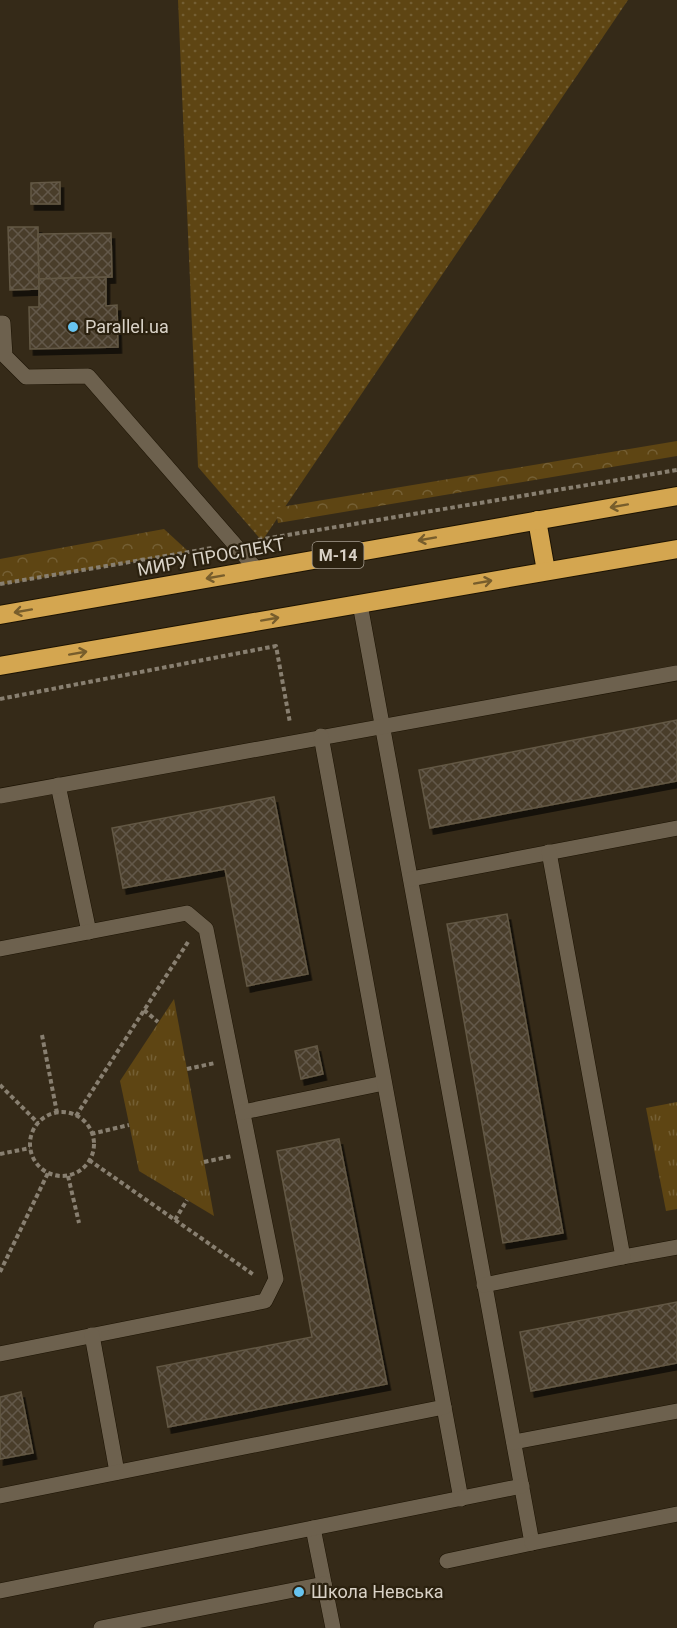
<svg xmlns="http://www.w3.org/2000/svg" width="677" height="1628" viewBox="0 0 677 1628" font-family="Roboto,sans-serif">
	<style>
		.grass { fill: url(#grass-dots) }
		.forest { fill: url(#forest-crowns) }
		.park { fill: url(#park-tufts) }
		.building { fill: url(#building-cross-hatch); stroke: #635844; stroke-width: 1.5; filter: url(#shadow) }
		.lines { fill: none; stroke-linecap: round; stroke-linejoin: round }
		.minor-casing { stroke: #1c1303; stroke-width: 16 }
		.highway-casing { stroke: #1c1303; stroke-width: 20 }
		.path { stroke: #887f70; stroke-width: 4; stroke-dasharray: 4.5 3; stroke-linecap: butt }
		.minor { stroke: #6d614e; stroke-width: 15 }
		.highway { stroke: #d4a650; stroke-width: 18 }
		.oneway { stroke: #775d2c }
		.poi-dot { fill: #67c4f0; stroke: #2b210f; stroke-width: 2 }
		.labels { text-anchor: middle; stroke-width: 4.5; stroke-linejoin: round; paint-order: stroke }
		.shield { fill: #2b210f; stroke: #a59d90; stroke-width: 1.5 }
		.shield-label { font-size: 16px; font-weight: bold; fill: #d9d2c7 }
		.poi-label { font-size: 18px; fill: #d9d2c7; stroke: #2b210f; text-anchor: start }
		.street-label { font-size: 18px; fill: #d9d2c7; stroke: #2b210f }
	</style>
	<defs>
		<pattern id="grass-dots" width="8" height="8" patternUnits="userSpaceOnUse" patternTransform="scale(1.5)"><rect width="8" height="8" fill="#5e4513"/><path d="M2 2h.1M6 6h.1" fill="none" stroke="#745f34" stroke-width="1.8" stroke-linecap="round"/></pattern>
		<pattern id="forest-crowns" width="20" height="18" patternUnits="userSpaceOnUse" patternTransform="scale(1.5)"><rect width="20" height="18" fill="#5e4513"/><path d="M2 6a3 3 0 1 1 6 0M12 15a3 3 0 1 1 6 0" fill="none" stroke="#745f34"/></pattern>
		<pattern id="park-tufts" width="24" height="20" patternUnits="userSpaceOnUse" patternTransform="scale(1.5)"><rect width="24" height="20" fill="#5e4513"/><path d="M3 7l-1-3M5 7V3M7 7l1-3M15 17l-1-3M17 17v-4M19 17l1-3" fill="none" stroke="#745f34"/></pattern>
		<pattern id="building-cross-hatch" width="8" height="8" patternUnits="userSpaceOnUse" patternTransform="scale(1.5)"><rect width="8" height="8" fill="#493e2c"/><path d="M0 0l8 8M0 8l8-8" fill="none" stroke="#635949"/></pattern>
		<filter id="shadow"><feDropShadow dx="3.5" dy="6" stdDeviation="0" flood-color="#0009"/></filter>
	</defs>
	<rect width="100%" height="100%" fill="#352a18"/>
	<path class="grass" d="M178,0h450l-366,541 -64,-74z"/>
	<g class="forest">
		<path d="M677,441v15l-399,67 -3,-15z"/>
		<path d="M164,529l25,23 -189,33v-26z"/>
	</g>
	<g class="park">
		<path d="M174,999l40,217 -75,-45 -19,-90z"/>
		<path d="M677,1102v107l-11,2 -20,-103z"/>
	</g>
	<g class="building">
		<path d="M60,182v22h-29v-21z"/>
		<path d="M8,227h30l1,62 -29,1z"/>
		<path d="M111,233l1,44 -73,2 -1,-45z"/>
		<path d="M106,277v29l11,-1 1,42 -88,2 -1,-42h10v-28z"/>
		<path d="M677,720v61l-247,47 -11,-58z"/>
		<path d="M274,797l34,177 -61,12 -22,-117 -102,19 -11,-60z"/>
		<path d="M507,914l56,319 -60,10 -56,-319z"/>
		<path d="M317,1046l6,28 -22,5 -6,-28z"/>
		<path d="M339,1139l48,245 -219,43 -11,-60 155,-30 -35,-186z"/>
		<path d="M677,1302v61l-146,28 -11,-59z"/>
		<path d="M21,1392l12,61 -33,6v-62z"/>
	</g>
	<g class="lines">
		<defs>
			<g id="minor">
				<path d="M0,323h3l2,33 21,21 62,-1 169,194"/>
				<path d="M360,604l172,939 -85,18"/>
				<path d="M58,785l31,147"/>
				<path d="M0,796l677,-123"/>
				<path d="M411,879l266,-51"/>
				<path d="M0,949l187,-36 19,16 70,350 -11,22 -265,53"/>
				<path d="M243,1112l141,-29"/>
				<path d="M623,1257l54,-10"/>
				<path d="M484,1285l139,-28 -74,-405"/>
				<path d="M92,1335l25,137"/>
				<path d="M444,1407l17,92"/>
				<path d="M514,1442l163,-31"/>
				<path d="M0,1496l444,-89 -123,-671"/>
				<path d="M313,1528l20,100"/>
				<path d="M532,1543l145,-29"/>
				<path d="M0,1591l522,-105"/>
				<path d="M101,1628l223,-44"/>
			</g>
			<g id="highway">
				<path d="M537,520l9,51"/>
				<path d="M0,615l677,-119"/>
				<path d="M0,666l677,-117"/>
			</g>
		</defs>
		<use href="#minor" class="minor-casing"/>
		<use href="#highway" class="highway-casing"/>
		<g class="path">
			<path d="M258,540l419,-70"/>
			<path d="M0,584l212,-36"/>
			<path d="M0,699l276,-53 14,77"/>
			<path d="M144,1010l14,12"/>
			<path d="M42,1035l15,78"/>
			<path d="M187,1069l28,-6"/>
			<path d="M0,1085l38,38"/>
			<circle cx="62" cy="1144" r="32"/>
			<path d="M76,1116l112,-174"/>
			<path d="M91,1134l38,-9"/>
			<path d="M0,1154l30,-6"/>
			<path d="M89,1160l165,115"/>
			<path d="M204,1162l28,-6"/>
			<path d="M68,1176l11,47"/>
			<path d="M175,1220l12,-20"/>
			<path d="M0,1272l48,-99"/>
		</g>
		<use href="#minor" class="minor"/>
		<use href="#highway" class="highway"/>
	</g>
	<defs><path id="oneway-shaft" d="M-6 0H5M1.5-3L5.5 0L1.5 3" fill="none" stroke-width="1.6" stroke-linecap="round" stroke-linejoin="round" transform="scale(1.5)"/></defs>
	<g class="oneway">
		<use href="#oneway-shaft" transform="translate(619 506) rotate(170)"/>
		<use href="#oneway-shaft" transform="translate(427 539) rotate(170)"/>
		<use href="#oneway-shaft" transform="translate(215 577) rotate(170)"/>
		<use href="#oneway-shaft" transform="translate(483 582) rotate(-10)"/>
		<use href="#oneway-shaft" transform="translate(23 611) rotate(170)"/>
		<use href="#oneway-shaft" transform="translate(270 619) rotate(-10)"/>
		<use href="#oneway-shaft" transform="translate(78 653) rotate(-10)"/>
	</g>
	<g class="poi-dot">
		<circle cx="73" cy="327" r="6"/>
		<circle cx="299" cy="1592" r="6"/>
	</g>
	<g class="labels">
		<rect class="shield" x="312.5" y="542" width="51" height="26" rx="4.5"/>
		<g class="shield-label">
			<text x="338" y="561">М-14</text>
		</g>
		<g class="poi-label">
			<text x="85" y="333">Parallel.ua</text>
			<text x="311" y="1598">Школа Невська</text>
		</g>
		<g class="street-label">
			<text transform="translate(211 557) rotate(-10)" y="6">МИРУ ПРОСПЕКТ</text>
		</g>
	</g>
</svg>
